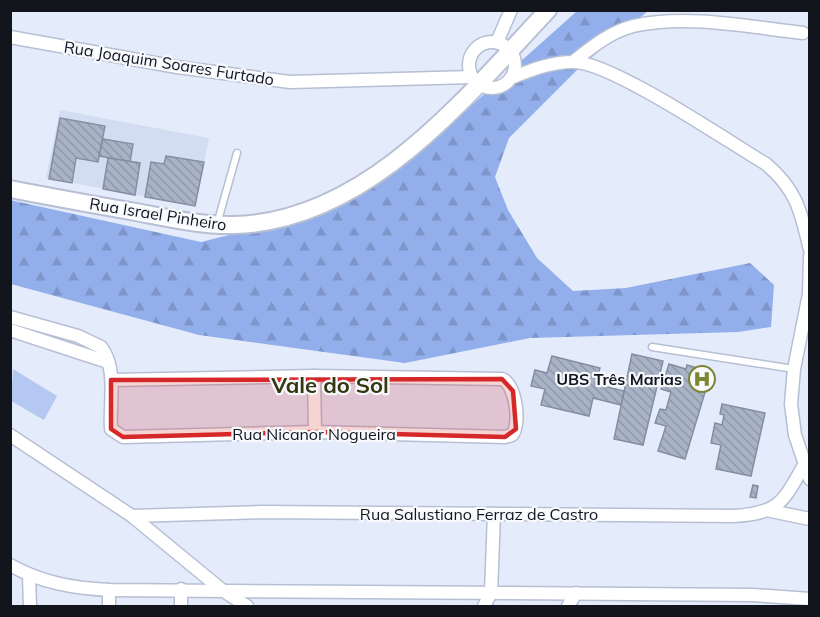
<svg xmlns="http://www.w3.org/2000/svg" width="820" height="617" viewBox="0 0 820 617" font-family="Mulish,sans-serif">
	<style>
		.built { fill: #d2ddf1 }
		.forest { fill: url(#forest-firs) }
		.park { fill: #b5c8f1 }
		.building { fill: url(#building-back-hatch); stroke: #858ea1; stroke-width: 1.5 }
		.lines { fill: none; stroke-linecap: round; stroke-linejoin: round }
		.service-casing { stroke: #b6bfd3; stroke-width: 9 }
		.minor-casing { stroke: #b6bfd3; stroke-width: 15 }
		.secondary-casing { stroke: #b6bfd3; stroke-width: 20 }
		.service { stroke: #fff; stroke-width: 6 }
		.minor { stroke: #fff; stroke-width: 12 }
		.secondary { stroke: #fff; stroke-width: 16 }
		.marked { fill: #d62828; fill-opacity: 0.2; stroke: #d62828; stroke-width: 4.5; stroke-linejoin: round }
		.labels { text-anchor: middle; stroke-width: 4.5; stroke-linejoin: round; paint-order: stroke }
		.street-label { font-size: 16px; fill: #12151c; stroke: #f7f9fd }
		.poi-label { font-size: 16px; font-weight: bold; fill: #12151c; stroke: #f7f9fd; text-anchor: end }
		.district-label { font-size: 22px; font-weight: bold; fill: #343810; stroke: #f7f9fd }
	</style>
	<defs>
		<pattern id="forest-firs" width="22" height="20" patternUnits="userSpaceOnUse" patternTransform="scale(1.5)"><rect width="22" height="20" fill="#92aeeb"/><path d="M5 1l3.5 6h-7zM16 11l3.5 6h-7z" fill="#7d95c9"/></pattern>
		<pattern id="building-back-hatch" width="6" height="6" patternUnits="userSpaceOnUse" patternTransform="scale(1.5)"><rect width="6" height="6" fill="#a9b3c6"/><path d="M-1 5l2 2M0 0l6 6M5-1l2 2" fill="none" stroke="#9099aa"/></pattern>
	</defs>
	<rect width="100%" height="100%" fill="#e4ecfc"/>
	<path class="built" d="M60,110l149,28 -14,68 -149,-28z"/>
	<path class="forest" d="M577,11h71l-67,55 -72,72 -14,39 13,33 29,48 36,33 53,-3 124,-25 24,22 -3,42 -33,5 -208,6 -125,25 -206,-28 -188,-51 -1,-84 191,42 137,-34 114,-85z"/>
	<path class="park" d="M13,369l44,27 -13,24 -33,-19z"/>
	<g class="building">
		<path d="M60,118l45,8 -7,36 -22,-4 -4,25 -23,-4z"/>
		<path d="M103,139l30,5 -3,18 -31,-6z"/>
		<path d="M166,156l38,6 -9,44 -50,-9 6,-35 13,2z"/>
		<path d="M108,158l32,5 -5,32 -32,-6z"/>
		<path d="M632,354l31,7 -20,84 -29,-6z"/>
		<path d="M552,356l48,12 -5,16 29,7 -3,14 -28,-7 -4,18 -48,-11 4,-16 -14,-3 4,-16 12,3z"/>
		<path d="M669,364l17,5 1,-4 24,7 -26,87 -27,-8 8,-25 -11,-3 5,-14 6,1 5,-18 -10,-3z"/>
		<path d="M722,404l43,9 -14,63 -35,-7 5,-24 -10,-2 4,-20 7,2 2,-10 -4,-1z"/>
		<path d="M753,485l5,1 -2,12 -6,-1z"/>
	</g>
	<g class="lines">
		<defs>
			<g id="service">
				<path d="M217,224l20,-71"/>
				<path d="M652,347l142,22"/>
			</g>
			<g id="minor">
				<path d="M10,37l167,30 113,15 182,-5"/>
				<path d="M497,42l14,-32"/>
				<circle cx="492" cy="65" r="23"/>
				<path d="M574,61c18,-14 36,-29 59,-35 55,-12 116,1 170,7"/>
				<path d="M511,78c20,-8 40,-16 62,-16 37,-1 156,80 193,102 31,26 35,48 44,86"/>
				<path d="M810,256l-1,38 -15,75 -3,35 4,31 15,44"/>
				<path d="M10,317l68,19 23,11c17,22 8,57 10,82l12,8 192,-5 190,5 7,-2c9,-10 4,-51 -10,-56l-188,-3 -203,4"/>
				<path d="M10,330l98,32"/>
				<path d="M314,376l1,56"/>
				<path d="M10,435l122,81 90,74 25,16"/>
				<path d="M771,511l39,8"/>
				<path d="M132,516l131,-4 471,4c44,-3 48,-12 69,-49"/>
				<path d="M10,565c32,18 63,23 99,25l644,5 57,4"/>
				<path d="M29,575l1,31"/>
				<path d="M181,589v17"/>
				<path d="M109,590v16"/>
				<path d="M484,606l7,-13 3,-79"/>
				<path d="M568,606l8,-13"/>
			</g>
			<path id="secondary" d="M10,189c42,8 84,16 126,23 32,6 66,14 99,13 132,-4 229,-126 313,-215"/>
		</defs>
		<use href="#service" class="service-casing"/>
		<use href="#minor" class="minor-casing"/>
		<use href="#secondary" class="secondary-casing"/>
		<use href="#service" class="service"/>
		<use href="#minor" class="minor"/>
		<use href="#secondary" class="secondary"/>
	</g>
	<path class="marked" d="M502,379l11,12 3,38 -11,8 -190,-5 -192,5 -12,-8v-49z"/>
	<defs>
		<symbol id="hospital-ring" viewBox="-11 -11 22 22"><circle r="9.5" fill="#f7f9fd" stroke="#7c8531" stroke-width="1.5"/><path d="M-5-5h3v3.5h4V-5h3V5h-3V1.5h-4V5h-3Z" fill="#7c8531"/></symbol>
	</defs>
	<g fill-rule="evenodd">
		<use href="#hospital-ring" x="687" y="364" width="30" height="30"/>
	</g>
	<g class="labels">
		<g class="street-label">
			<text transform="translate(169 63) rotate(9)" y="6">Rua Joaquim Soares Furtado</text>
			<text transform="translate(158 214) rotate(9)" y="6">Rua Israel Pinheiro</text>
			<text x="314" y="440">Rua Nicanor Nogueira</text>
			<text x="479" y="520">Rua Salustiano Ferraz de Castro</text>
		</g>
		<g class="poi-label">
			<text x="682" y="385">UBS Três Marias</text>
		</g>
		<g class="district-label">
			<text x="330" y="393">Vale do Sol</text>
		</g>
	</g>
	<rect width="820" height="617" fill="none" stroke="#12151c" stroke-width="24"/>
</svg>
